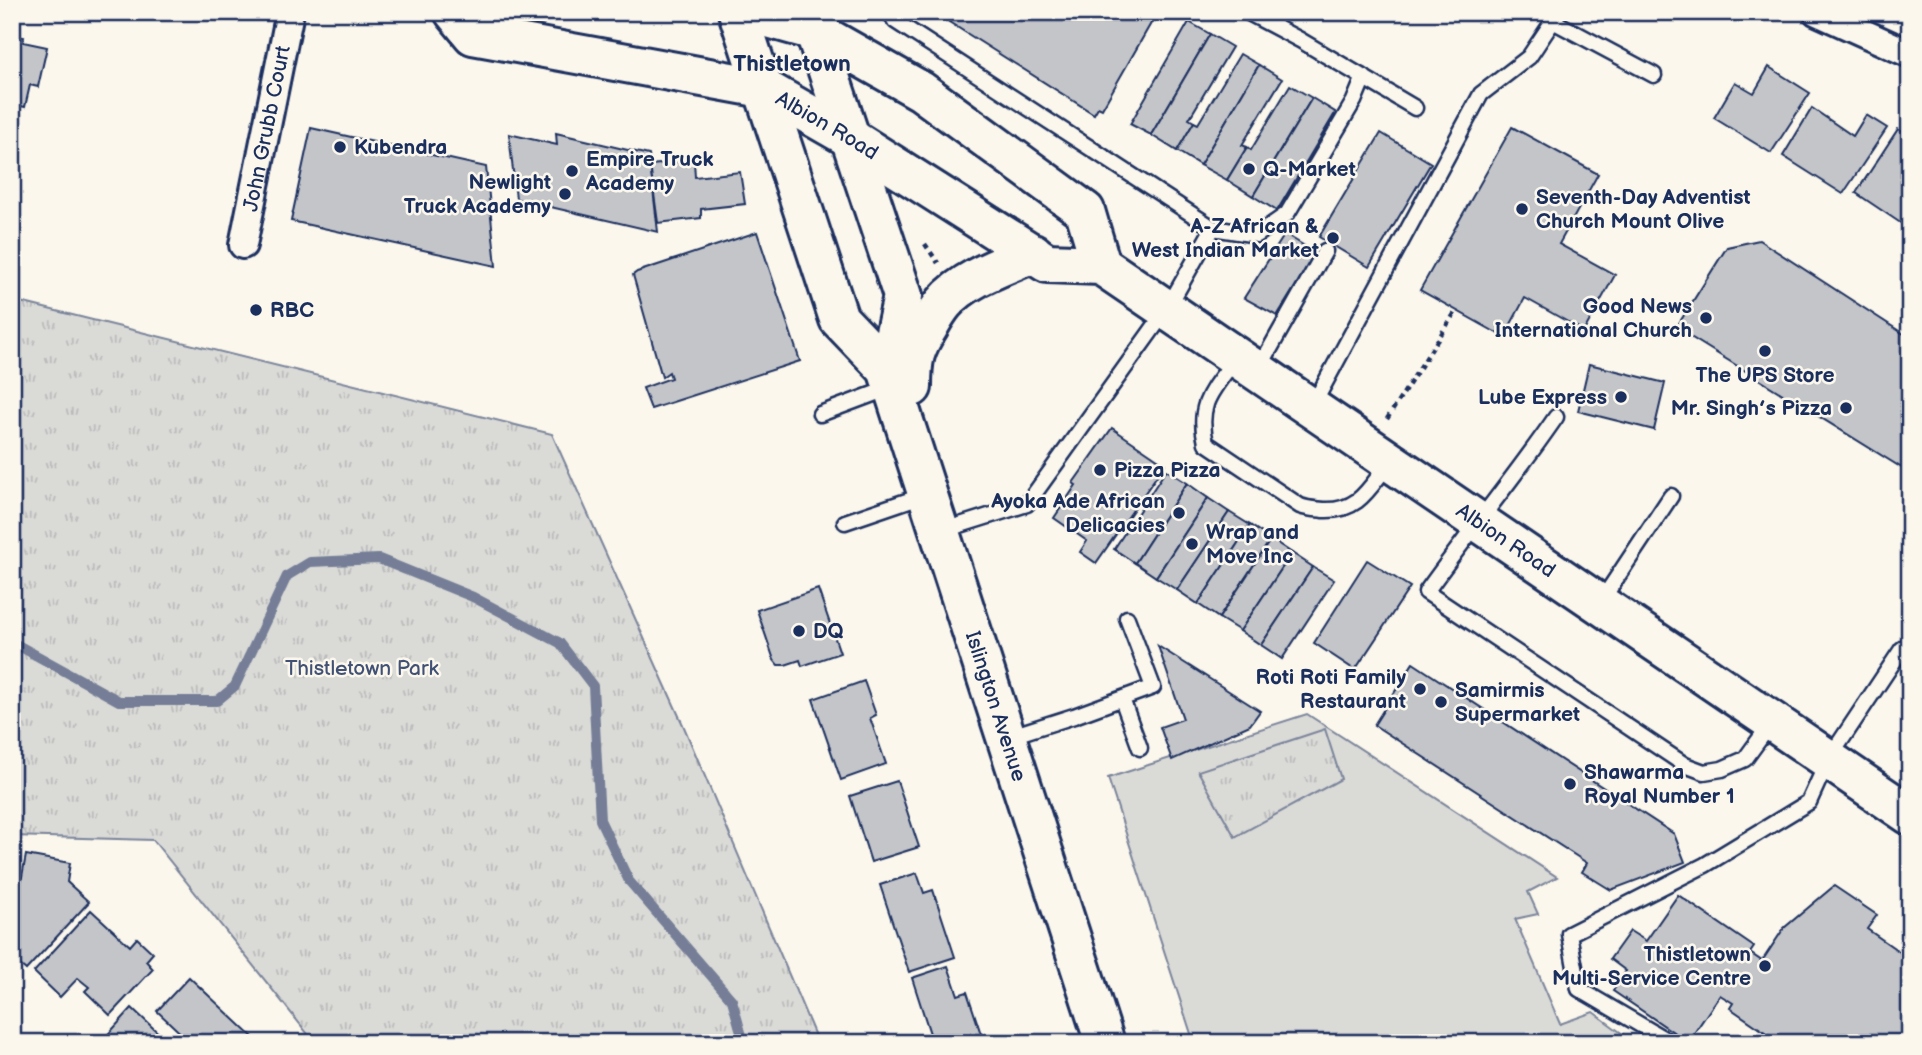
<svg xmlns="http://www.w3.org/2000/svg" width="1922" height="1055" viewBox="0 0 1922 1055" font-family="'Balsamiq Sans',sans-serif">
	<style>
		.grass { fill: #dadad7; stroke: #7a849a; stroke-width: 2 }
		.park { fill: url(#park-tufts); stroke: #7a849a; stroke-width: 2 }
		.lines { fill: none; stroke-linecap: round; stroke-linejoin: round }
		.stream { stroke: #747e96; stroke-width: 10 }
		.building { fill: #c3c5c9; stroke: #1b2f5e; stroke-width: 2 }
		.lane-casing { stroke: #1b2f5e; stroke-width: 19 }
		.street-casing { stroke: #1b2f5e; stroke-width: 32 }
		.secondary-casing { stroke: #1b2f5e; stroke-width: 44 }
		.path { stroke: #1b2f5e; stroke-width: 4.5; stroke-dasharray: 5 5; stroke-linecap: butt }
		.lane { stroke: #fbf7ec; stroke-width: 14 }
		.street { stroke: #fbf7ec; stroke-width: 26 }
		.secondary { stroke: #fbf7ec; stroke-width: 38 }
		.poi-dot { fill: #1b2f5e; stroke: #fbf7ec; stroke-width: 2.5 }
		.labels { text-anchor: middle; stroke-width: 5; stroke-linejoin: round; paint-order: stroke }
		.street-label { font-size: 21px; fill: #1b2f5e; stroke: #fbf7ec }
		.poi-label { font-size: 21px; font-weight: bold; fill: #1b2f5e; stroke: #fbf7ec; text-anchor: start }
		.park-label { font-size: 21px; fill: #415176; stroke: #fbf7ec }
		.neighbourhood-label { font-size: 23px; font-weight: bold; fill: #1b2f5e; stroke: #fbf7ec }
	</style>
	<defs>
		<pattern id="park-tufts" width="24" height="20" patternUnits="userSpaceOnUse" patternTransform="scale(1.75)"><rect width="24" height="20" fill="#dadad7"/><path d="M3 7l-1-3M5 7V3M7 7l1-3M15 17l-1-3M17 17v-4M19 17l1-3" fill="none" stroke="#babbbb"/></pattern>
	</defs>
	<rect width="100%" height="100%" fill="#fbf7ec"/>
	<filter id="ink" filterUnits="userSpaceOnUse"><feTurbulence type="fractalNoise" baseFrequency=".0143" numOctaves="2"/><feDisplacementMap in="SourceGraphic" scale="14" xChannelSelector="R" yChannelSelector="G"/><feConvolveMatrix kernelMatrix="1 2 1 2 8 2 1 2 1" color-interpolation-filters="sRGB"/></filter>
	<g filter="url(#ink)">
		<path class="grass" d="M1307,714l250,163 -29,15 10,22 -23,5 45,105 33,-12 42,31h-441l-86,-265z"/>
		<g class="park">
			<path d="M12,300l540,134 132,293 134,316h-503l-162,-203 -141,-4z"/>
			<path d="M1325,729l16,50 -106,58 -37,-66z"/>
		</g>
		<g class="lines">
			<path class="stream" d="M12,642l107,59h98l18,-15 52,-110 23,-14 69,-3 94,38 87,46 33,43 7,134 29,61 103,119 12,43"/>
		</g>
		<g class="building">
			<path d="M955,12h190l9,6 -52,91 -4,-2 -4,7 -145,-92z"/>
			<path d="M1189,22l21,12 -59,101 -21,-11z"/>
			<path d="M12,31h4l-1,5 9,1 -1,5 24,5 -9,40 -8,-2 -5,22 -13,-3z"/>
			<path d="M1210,34l22,13 -43,72 5,3 -17,29 -26,-16z"/>
			<path d="M1240,54l19,11 -59,100 -23,-14 17,-29 4,2z"/>
			<path d="M1259,65l23,14 -40,66 5,2 -20,33 -27,-15z"/>
			<path d="M1769,67l41,26 -39,60 -57,-35 21,-36 19,11z"/>
			<path d="M1290,85l22,13 -59,98 -26,-16 20,-33 4,3z"/>
			<path d="M1312,98l23,14 -1,3 -57,96 -24,-15z"/>
			<path d="M1812,108l41,28 13,-21 21,13 -44,66 -60,-38z"/>
			<path d="M1512,127l86,47 -39,70 56,31 -31,56 -59,-33 -21,39 -84,-47z"/>
			<path d="M311,128l175,39 10,99 -205,-45z"/>
			<path d="M1898,129l12,8v76l-8,11 -46,-31z"/>
			<path d="M556,133l93,22 9,77 -142,-33 -7,-65 48,11z"/>
			<path d="M1381,133l50,30 -62,104 -50,-30z"/>
			<path d="M694,161l1,16 45,-5 5,32 -44,5v9l-43,5 -8,-58z"/>
			<path d="M757,232l43,129 -149,48 -8,-21 28,-10 -2,-6 -7,5 -29,-102 4,-3z"/>
			<path d="M1285,234l31,19 -39,63 -33,-18z"/>
			<path d="M1759,240l151,98v135l-234,-145 51,-81z"/>
			<path d="M1589,364l76,19 -11,47 -76,-19z"/>
			<path d="M1112,428l53,36 -69,99 -16,-11 7,-11 -33,-23 22,-33 -3,-2z"/>
			<path d="M1166,470l21,13 -52,80 -21,-14z"/>
			<path d="M1187,483l21,15 -52,79 -21,-14z"/>
			<path d="M1208,498l21,14 -52,78 -21,-13z"/>
			<path d="M1229,512l21,13 -52,79 -21,-14z"/>
			<path d="M1250,525l21,14 -52,79 -21,-14z"/>
			<path d="M1271,539l21,14 -52,78 -21,-13z"/>
			<path d="M1292,553l21,14 -52,78 -21,-14z"/>
			<path d="M1367,560l43,27 -55,83 -41,-27z"/>
			<path d="M1313,567l21,13 -52,79 -21,-14z"/>
			<path d="M818,589l22,64 -38,13 -2,-6 -15,5h-7l-4,-5 -17,-50z"/>
			<path d="M1158,646l102,65 -10,14 -78,35 -12,-33 23,-8z"/>
			<path d="M1413,663l261,171 11,28 -74,28 -29,-18 5,-9 -213,-138z"/>
			<path d="M864,681l12,34 -6,3 16,46 -45,16 -28,-81z"/>
			<path d="M897,781l22,66 -48,15 -21,-66z"/>
			<path d="M26,855l44,8 -3,19 22,20 -63,68 -14,-12v-66l9,-10z"/>
			<path d="M917,873l7,20 9,-3 22,67 -46,15 -29,-87z"/>
			<path d="M1834,886l43,29 -10,14 43,30v84h-129l-51,-35 3,-5 -13,-8 -32,47 -75,-51 13,-20 -16,-12 20,-28 16,10 32,-46 76,52 -4,6 12,8 22,-33z"/>
			<path d="M91,910l39,36 7,-8 16,15 -7,8 7,8 -43,46 -25,-24 4,-4 -11,-9 -18,19 -26,-25z"/>
			<path d="M948,966l10,29 9,-3 17,51h-51l-21,-65z"/>
			<path d="M189,977l65,61 -4,5h-63l2,-2 -32,-30z"/>
			<path d="M132,1008l37,35h-66l-1,-2z"/>
		</g>
		<g class="lines">
			<defs>
				<g id="lane">
					<path d="M890,12l5,9 318,207 -46,81 -140,195 -86,27"/>
					<path d="M1247,12l53,28 115,68"/>
					<path d="M1553,21l101,54"/>
					<path d="M1213,228l44,7 30,-21 67,-113 10,-24"/>
					<path d="M1236,358c-22,31 -40,44 -30,85l94,63c8,3 15,3 23,4 36,2 46,-22 66,-47"/>
					<path d="M1258,370l67,-119"/>
					<path d="M1312,407l169,-313 48,-37 30,-45"/>
					<path d="M820,414l72,-27"/>
					<path d="M1556,417c-41,60 -88,116 -130,175l259,173 19,7 18,-3 23,-10 27,-37"/>
					<path d="M845,522l82,-28"/>
					<path d="M1600,603l71,-107"/>
					<path d="M1122,699l18,49"/>
					<path d="M1008,737l66,-21 79,-29 -26,-69"/>
					<path d="M1671,1043l-92,-54 -10,-55 136,-69 104,-63 19,-42 74,-111 8,-6"/>
				</g>
				<g id="street">
					<path d="M1817,12l93,42"/>
					<path id="s1" d="M243,245l47,-233"/>
				</g>
				<g id="secondary">
					<path id="s2" d="M454,12l19,23 290,53 89,51 195,124 54,2 809,550"/>
					<path id="s3" d="M738,12l101,307 48,50 218,674"/>
					<path d="M747,12l68,19 106,60 164,120 16,54"/>
					<path d="M811,20l92,276 -16,73"/>
					<path d="M912,387c0,-27 2,-38 17,-61 4,-7 9,-16 15,-23 21,-25 59,-37 89,-50"/>
				</g>
			</defs>
			<use href="#lane" class="lane-casing"/>
			<use href="#street" class="street-casing"/>
			<use href="#secondary" class="secondary-casing"/>
			<g class="path">
				<path d="M925,244l13,19"/>
				<path d="M1387,419l69,-108"/>
			</g>
			<use href="#lane" class="lane"/>
			<use href="#street" class="street"/>
			<use href="#secondary" class="secondary"/>
		</g>
	</g>
	<g class="poi-dot">
		<circle cx="340" cy="147" r="7"/>
		<circle cx="1249" cy="169" r="7"/>
		<circle cx="572" cy="171" r="7"/>
		<circle cx="565" cy="194" r="7"/>
		<circle cx="1522" cy="209" r="7"/>
		<circle cx="1333" cy="238" r="7"/>
		<circle cx="256" cy="310" r="7"/>
		<circle cx="1706" cy="318" r="7"/>
		<circle cx="1765" cy="351" r="7"/>
		<circle cx="1621" cy="397" r="7"/>
		<circle cx="1846" cy="408" r="7"/>
		<circle cx="1100" cy="470" r="7"/>
		<circle cx="1179" cy="513" r="7"/>
		<circle cx="1192" cy="544" r="7"/>
		<circle cx="799" cy="631" r="7"/>
		<circle cx="1420" cy="689" r="7"/>
		<circle cx="1441" cy="702" r="7"/>
		<circle cx="1570" cy="784" r="7"/>
		<circle cx="1765" cy="966" r="7"/>
	</g>
	<g class="labels">
		<g class="street-label">
			<text dy="7" stroke="none"><textPath href="#s2" startOffset="399">Albion Road</textPath></text>
			<text dy="7" stroke="none"><textPath href="#s1" startOffset="119">John Grubb Court</textPath></text>
			<text dy="7" stroke="none"><textPath href="#s2" startOffset="1202">Albion Road</textPath></text>
			<text dy="7" stroke="none"><textPath href="#s3" startOffset="747">Islington Avenue</textPath></text>
		</g>
		<g class="poi-label">
			<text x="354" y="154">Kubendra</text>
			<text x="586" y="166">Empire Truck<tspan x="586" dy="24">Academy</tspan></text>
			<text x="1263" y="176">Q-Market</text>
			<text x="551" y="189" text-anchor="end">Newlight<tspan x="551" dy="24">Truck Academy</tspan></text>
			<text x="1536" y="204">Seventh-Day Adventist<tspan x="1536" dy="24">Church Mount Olive</tspan></text>
			<text x="1319" y="233" text-anchor="end">A-Z African &amp;<tspan x="1319" dy="24">West Indian Market</tspan></text>
			<text x="1692" y="313" text-anchor="end">Good News<tspan x="1692" dy="24">International Church</tspan></text>
			<text x="270" y="317">RBC</text>
			<text x="1765" y="382" text-anchor="middle">The UPS Store</text>
			<text x="1607" y="404" text-anchor="end">Lube Express</text>
			<text x="1832" y="415" text-anchor="end">Mr. Singh’s Pizza</text>
			<text x="1114" y="477">Pizza Pizza</text>
			<text x="1165" y="508" text-anchor="end">Ayoka Ade African<tspan x="1165" dy="24">Delicacies</tspan></text>
			<text x="1206" y="539">Wrap and<tspan x="1206" dy="24">Move Inc</tspan></text>
			<text x="813" y="638">DQ</text>
			<text x="1406" y="684" text-anchor="end">Roti Roti Family<tspan x="1406" dy="24">Restaurant</tspan></text>
			<text x="1455" y="697">Samirmis<tspan x="1455" dy="24">Supermarket</tspan></text>
			<text x="1584" y="779">Shawarma<tspan x="1584" dy="24">Royal Number 1</tspan></text>
			<text x="1751" y="961" text-anchor="end">Thistletown<tspan x="1751" dy="24">Multi-Service Centre</tspan></text>
		</g>
		<g class="park-label">
			<text x="362" y="675">Thistletown Park</text>
		</g>
		<g class="neighbourhood-label">
			<text x="792" y="71">Thistletown</text>
		</g>
	</g>
	<rect width="1922" height="1055" fill="none" stroke="#fbf7ec" stroke-width="42"/>
	<rect x="21" y="21" width="1880" height="1013" fill="none" stroke="#1b2f5e" stroke-width="2.5" filter="url(#ink)"/>
</svg>
